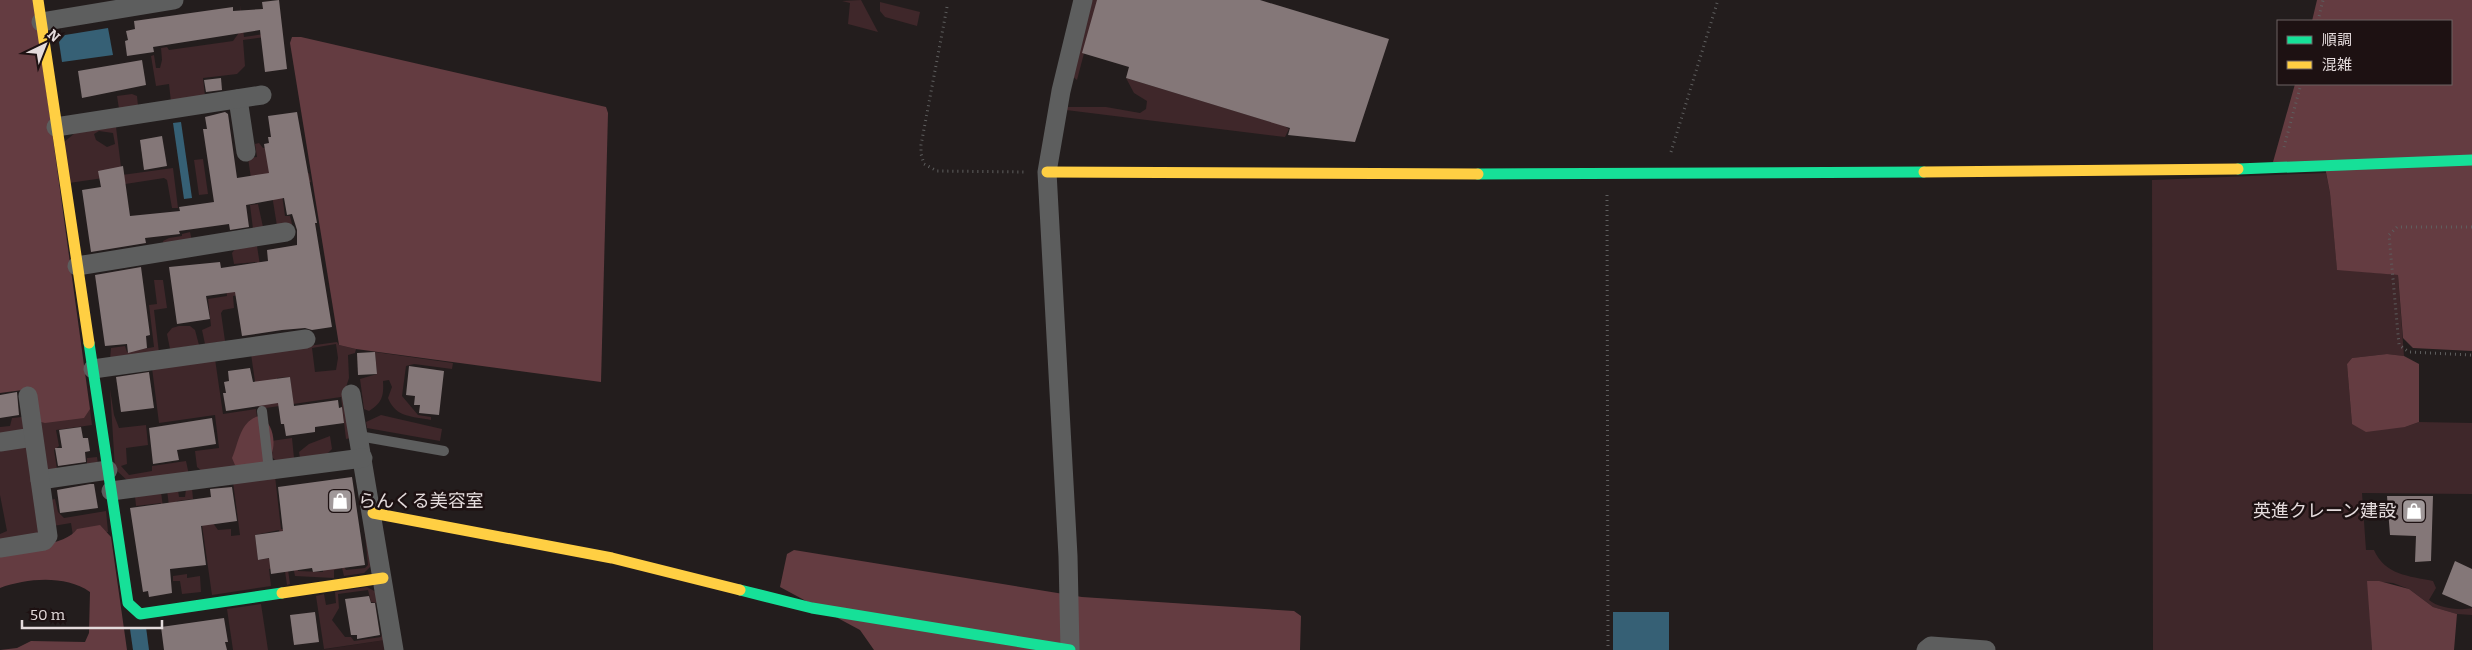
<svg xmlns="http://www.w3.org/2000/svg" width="2472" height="650" viewBox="0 0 2472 650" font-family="Bitter,'Noto Sans JP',serif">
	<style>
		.built { fill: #2f1e20 }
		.green { fill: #3f272a; fill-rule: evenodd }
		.forest { fill: #643c41 }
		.water { fill: #366075 }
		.building { fill: #847778 }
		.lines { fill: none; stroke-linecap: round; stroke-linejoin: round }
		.path { stroke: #5e5e5e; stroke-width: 3; stroke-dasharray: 1 4; stroke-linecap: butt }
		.lane { stroke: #5d5e5e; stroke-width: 10 }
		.street { stroke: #5d5e5e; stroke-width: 19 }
		.fast { stroke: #16e098; stroke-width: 11 }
		.slow { stroke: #ffcf43; stroke-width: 11 }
		.labels { text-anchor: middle; stroke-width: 5; stroke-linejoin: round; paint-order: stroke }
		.poi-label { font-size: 18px; fill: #e4dbdc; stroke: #1d1112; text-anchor: start }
	</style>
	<rect width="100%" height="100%" fill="#231d1d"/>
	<path class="built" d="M385,640l2,10h-66z"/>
	<g class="green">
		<path d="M861,0l17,32 -30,-8 2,-21 -8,-2z"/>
		<path d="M1090,0h8l-21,80 -5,-4z"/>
		<path d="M880,2l40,10 -3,14 -32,-9 -5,-6z"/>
		<path d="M240,5l4,32 20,-3 1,3 -22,3 2,26 -8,8 -34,4 2,18 -34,6 -2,-18 -13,2 -5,-30 3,-1 2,13h4l2,-8 -1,-12 6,-1 2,3 64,-9 8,-11z"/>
		<path d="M1126,78l145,44 5,-2 13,9 -4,8 -219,-27 1,-3h39l34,6 6,-4 1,-8 -13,-8z"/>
		<path d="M132,94l5,2 1,10 -19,3 -2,-13z"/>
		<path d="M116,127l6,48 51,-7 5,40h-6l-5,-28 -3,-2 -45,7 -2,-9 -48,7 -5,-41 11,-9zM99,131l14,2 2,11 -8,3 -11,-7 -2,-6z"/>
		<path d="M259,143l4,5 7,-1 23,28 16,-2 2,9 -30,5 4,29h5l2,8 -15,2 -6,-37 -18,3 -5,-34 9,-1 -2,-13z"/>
		<path d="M203,159l5,35 -9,1 -5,-35z"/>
		<path d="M2326,173l4,20 7,76 61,6 6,81 -17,-2 -35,4 -5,6 5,60 53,3 14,-5 53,1v71l-110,-1 4,57h8c11,25 35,26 59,31l3,7 -7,12c9,8 31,11 43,8v7l-15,-1 -24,-7 -24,-18 -16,-6 -25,-2 4,69h-219l-1,-470z"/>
		<path d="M258,204l5,23 -10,2 -3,-24z"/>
		<path d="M190,232l2,9 -28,5 -1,-5 6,-3 13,-2v-2z"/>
		<path d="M257,246l5,32h-3l-2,-16 -23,2 -2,-11 3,-4z"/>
		<path d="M224,269l16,26 -7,1 1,12 -11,2 -2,3 4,28 -20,3 -3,-14 9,-4 -3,-27 19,-3z"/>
		<path d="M154,280h9l4,28 -13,2 5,43 -49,7 1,-12 14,-2 2,6 27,-5 -5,-42 8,-1z"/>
		<path d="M179,326h11l5,4 4,15 -29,4 -3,-15 5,-6z"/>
		<path d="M337,342l2,3 17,4 -1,4 -7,2 1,23 -3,9 5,51 -5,1 -5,-42 -82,12 -8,-55zM336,344l2,14 -2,12 -21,2 -3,-24zM290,377l3,24 -13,1 -3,-24z"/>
		<path d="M375,352l78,11 -1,6 -38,-5 -8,2 -4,30 16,19 13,2v3c-19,-4 -35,-2 -43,-22l4,-11 -3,-7 -6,1c1,15 -1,22 -14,30l-5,-2 -4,-30 17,-5z"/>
		<path d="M215,359l8,55 33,-5 6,51 -3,4 -56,8 -6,-5 -2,-16 24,-3 -4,-33 -56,8 -7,-55z"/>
		<path d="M110,389l4,26 5,13 27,-3 2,20 -22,3 1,16 -6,2 8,9 23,-4v-5l34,-5 3,14 -59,8 -15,-14z"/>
		<path d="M90,409l2,16 -36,5 3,16 -5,4 3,19 30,-5v-6l10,-1 1,7 -48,9 -6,-4 -7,-48z"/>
		<path d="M381,415l61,14 -2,12 -73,-13 -1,-6z"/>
		<path d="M22,417l3,9 -4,8 -21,3v-10l10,-1 2,-8z"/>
		<path d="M330,436l2,13 -6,6 -26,3 -1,-6 10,-8z"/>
		<path d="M292,438l2,20 -18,3 -4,-4 -1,-16z"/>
		<path d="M25,441l19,91 -44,10v-8l7,-3 -7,-36v-50z"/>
		<path d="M275,476l6,53h10l-8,5 7,50 -3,1 -8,-55 -24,5 3,25 19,-3 -3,11 -5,1 2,17 -59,9 -13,-91 19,26 13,-1v7l9,-1 -7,-53z"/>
		<path d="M192,488l1,11 -16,2 -5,8 -6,31 -5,-37 -25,3 -1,-10 26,-4 2,15 6,-1 -2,-16h11l1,7h6l1,-8z"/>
		<path d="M55,499l3,13 6,6 42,-7 2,21 -35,4 -2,-13 -18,3 -3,-26z"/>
		<path d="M364,525l9,39 -9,9 -20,3 -2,-8 -8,2v8l-39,-2 -4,-20 4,-1 3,16 25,1 -5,-43 28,41 19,-2 3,-3z"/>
		<path d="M187,574v4l13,-2 1,16 -19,2 -2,-13h-7v-5z"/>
		<path d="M367,587l11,6 7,47 -61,9 -8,-53 8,-2 2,11 10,-2 -1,-11zM368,590l3,12 6,1 5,31 -1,3 -27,4 -3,-4h-6l-13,-17 7,-12 -1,-14z"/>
		<path d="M261,604l7,46h-35l-6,-41z"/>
	</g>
	<g class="forest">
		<path d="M0,0h34l56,409 -6,9 -39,5 -8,-2 -7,-32 -30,4z"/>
		<path d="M2317,0h155v351l-59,-3 -10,-10 -5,-63 -61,-5 -7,-77 -5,-26 -52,-5 22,-78h156v-63h-139z"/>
		<path d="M292,37h9l305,70 2,6 -7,269 -245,-33 -17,-4 -49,-302z"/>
		<path d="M2387,354l17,2 15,8v58l-14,5 -39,5 -14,-8 -5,-60 5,-6z"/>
		<path d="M259,416c16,6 20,36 6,47 -5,4 -17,4 -23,6l-7,-4 -3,-7c7,-16 8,-37 27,-42z"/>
		<path d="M100,525l11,12 16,113h-127l17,-2 14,-7 54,1 4,-9 1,-41c-25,-17 -62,-14 -90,-4v-37c20,-3 66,-5 77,-22z"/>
		<path d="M794,550l288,47 212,14 7,5 -1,34h-426l-14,-20 -80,-43 7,-33z"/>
		<path d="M2367,581h12l30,8 24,18 24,7 -3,36h-82z"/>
	</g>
	<g class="water">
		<path d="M108,28l5,27 -51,7 -3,-20 6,-7z"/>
		<path d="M181,122l11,76 -8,1 -11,-76z"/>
		<rect x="1613" y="612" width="56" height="38"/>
		<path d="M146,627l3,23h-16l-3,-21z"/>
	</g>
	<g class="building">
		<path d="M279,0l8,69 -22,3 -5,-42 -107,17 1,5 -27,4 -2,-15 3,-1 -2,-9 9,-2 -1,-8 99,-14v4l30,-2 -1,-7z"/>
		<path d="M1097,0h163l129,39 -34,103 -67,-7 2,-7 -164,-50 3,-11 -47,-14z"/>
		<path d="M142,60l4,25 -64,13 -4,-27z"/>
		<path d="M221,78l1,12 -16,2 -2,-12z"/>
		<path d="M225,112l3,2 9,64 32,-5 -5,-29 5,-1 -1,-6h3l-3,-21 29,-4 20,111h-2l17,104 -20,3 -7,-2 -23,2 -40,6 -7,-44 -29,4 4,23 -33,5 -8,-57 51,-5 1,6 47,-7 -1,-11 30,-5v-15l-5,-16 -5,1 -3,-17 -38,7 3,22 -19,3 -1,-6 -50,7 1,3 -35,4 1,5 -55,9 -9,-62 19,-3 -3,-16 25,-5 7,50 50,-5 -1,-4 35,-5 -11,-73h4l-2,-12z"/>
		<path d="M162,136l5,30 -23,4 -4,-30z"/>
		<path d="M141,267l9,68 -4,1 1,12 -19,5 -1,-9 -22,2 -10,-71z"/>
		<path d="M375,352l2,22 -19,1 -1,-22z"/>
		<path d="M409,366l35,5 -5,44 -20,-2 1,-8h-6l1,-9 -9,-1z"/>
		<path d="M250,368l3,14 37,-5 4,29 44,-6 1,8 3,-1 2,16 -29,4v5l-29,4 -2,-12h-3l-3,-21 -52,8 -3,-18h3l-2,-11 5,-1 -1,-10z"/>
		<path d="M149,372l5,36 -33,4 -5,-35z"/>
		<path d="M17,392l2,23 -19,3v-23z"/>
		<path d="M212,418l4,26 -39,6 2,10 -26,4 -4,-36z"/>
		<path d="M81,427l2,11h5l2,13 -5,1 1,10 -28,4 -3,-18h7l-3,-18z"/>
		<path d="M352,477l13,88 -52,7 -1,-4 -41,6 -2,-16 -11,2 -3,-25 28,-4 -5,-44z"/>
		<path d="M90,484h4l4,24 -38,5 -3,-23z"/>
		<path d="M232,487l5,34 -36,5 5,39 -36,4 2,24 -23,4 -1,-6 -5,1 -13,-84 81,-11 -1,-8z"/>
		<path d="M2387,496h46l-2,65 -16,1 1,-26 -26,-1z"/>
		<path d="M2455,561l17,8v38l-30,-13z"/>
		<path d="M369,596l2,7h4l5,32 -23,4v-4h-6l-6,-36z"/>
		<path d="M315,612l4,30 -25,3 -4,-30z"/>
		<path d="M224,618l4,24h-3l2,8h-63l-3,-23z"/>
	</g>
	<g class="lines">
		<g class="path">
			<path d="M947,7l-26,138v9l3,10 13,7 90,1"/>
			<path d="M2318,21l5,-21"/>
			<path d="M2284,147l17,-63"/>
			<path d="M1671,152l47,-152"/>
			<path d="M1607,195l1,455"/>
			<path d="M2472,227h-75l-8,8 10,110 10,7 63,3"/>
		</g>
		<g class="lane">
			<path d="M262,411l7,59"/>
			<path d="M359,436l85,15"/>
		</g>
		<g class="street">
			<path d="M41,22l133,-22"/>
			<path d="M238,99l8,53"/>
			<path d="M56,127l206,-32"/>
			<path d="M77,266l209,-34"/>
			<path d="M93,369l213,-30"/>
			<path d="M351,394l43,256"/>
			<path d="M0,442l33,-5"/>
			<path d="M40,480l68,-10"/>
			<path d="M111,491l252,-33"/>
			<path d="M0,548l44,-7 4,-5 -20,-140"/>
			<path d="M1070,650l-2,-94 -21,-384 14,-81 22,-91"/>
			<path d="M1926,650l5,-4 55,4"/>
		</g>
		<g class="fast">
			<path d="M2238,169l234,-9"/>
			<path d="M1478,174l446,-2"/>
			<path d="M89,343l39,260 12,11 142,-21"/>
			<path d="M740,590l72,18 258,42"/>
		</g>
		<g class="slow">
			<path d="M38,0l51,343"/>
			<path d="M1047,172l431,2"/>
			<path d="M1924,172l314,-3"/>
			<path d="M373,513l239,45 128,32"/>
			<path d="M282,593l101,-15"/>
		</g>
	</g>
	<defs>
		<symbol id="shop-square" viewBox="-11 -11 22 22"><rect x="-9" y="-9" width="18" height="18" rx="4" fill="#a09899" stroke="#1d1112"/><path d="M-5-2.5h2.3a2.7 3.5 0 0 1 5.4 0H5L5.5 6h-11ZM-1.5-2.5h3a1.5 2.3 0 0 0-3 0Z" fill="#fff"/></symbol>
	</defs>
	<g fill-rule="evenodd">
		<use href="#shop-square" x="326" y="487" width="28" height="28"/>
		<use href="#shop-square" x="2400" y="497" width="28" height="28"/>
	</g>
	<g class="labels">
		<g class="poi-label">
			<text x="358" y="507">らんくる美容室</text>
			<text x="2396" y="517" text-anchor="end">英進クレーン建設</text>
		</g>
	</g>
	<rect x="2277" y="20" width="175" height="65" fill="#1d1112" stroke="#6d6263"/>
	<rect x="2287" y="36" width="25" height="8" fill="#16e098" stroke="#6d6263"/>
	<text x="2322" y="45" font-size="15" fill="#e4dbdc">順調</text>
	<rect x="2287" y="61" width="25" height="8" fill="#ffcf43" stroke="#6d6263"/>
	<text x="2322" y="70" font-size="15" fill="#e4dbdc">混雑</text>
	<g transform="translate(45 45) rotate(43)" stroke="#1d1112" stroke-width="4" paint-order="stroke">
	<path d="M0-4L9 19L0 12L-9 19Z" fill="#e4dbdc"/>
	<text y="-8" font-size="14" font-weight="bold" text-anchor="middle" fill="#e4dbdc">N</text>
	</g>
	<path d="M22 620v8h140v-8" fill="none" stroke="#e4dbdc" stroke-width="2.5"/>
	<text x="30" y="620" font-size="15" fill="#e4dbdc" stroke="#1d1112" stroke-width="4" paint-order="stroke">50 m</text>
</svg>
